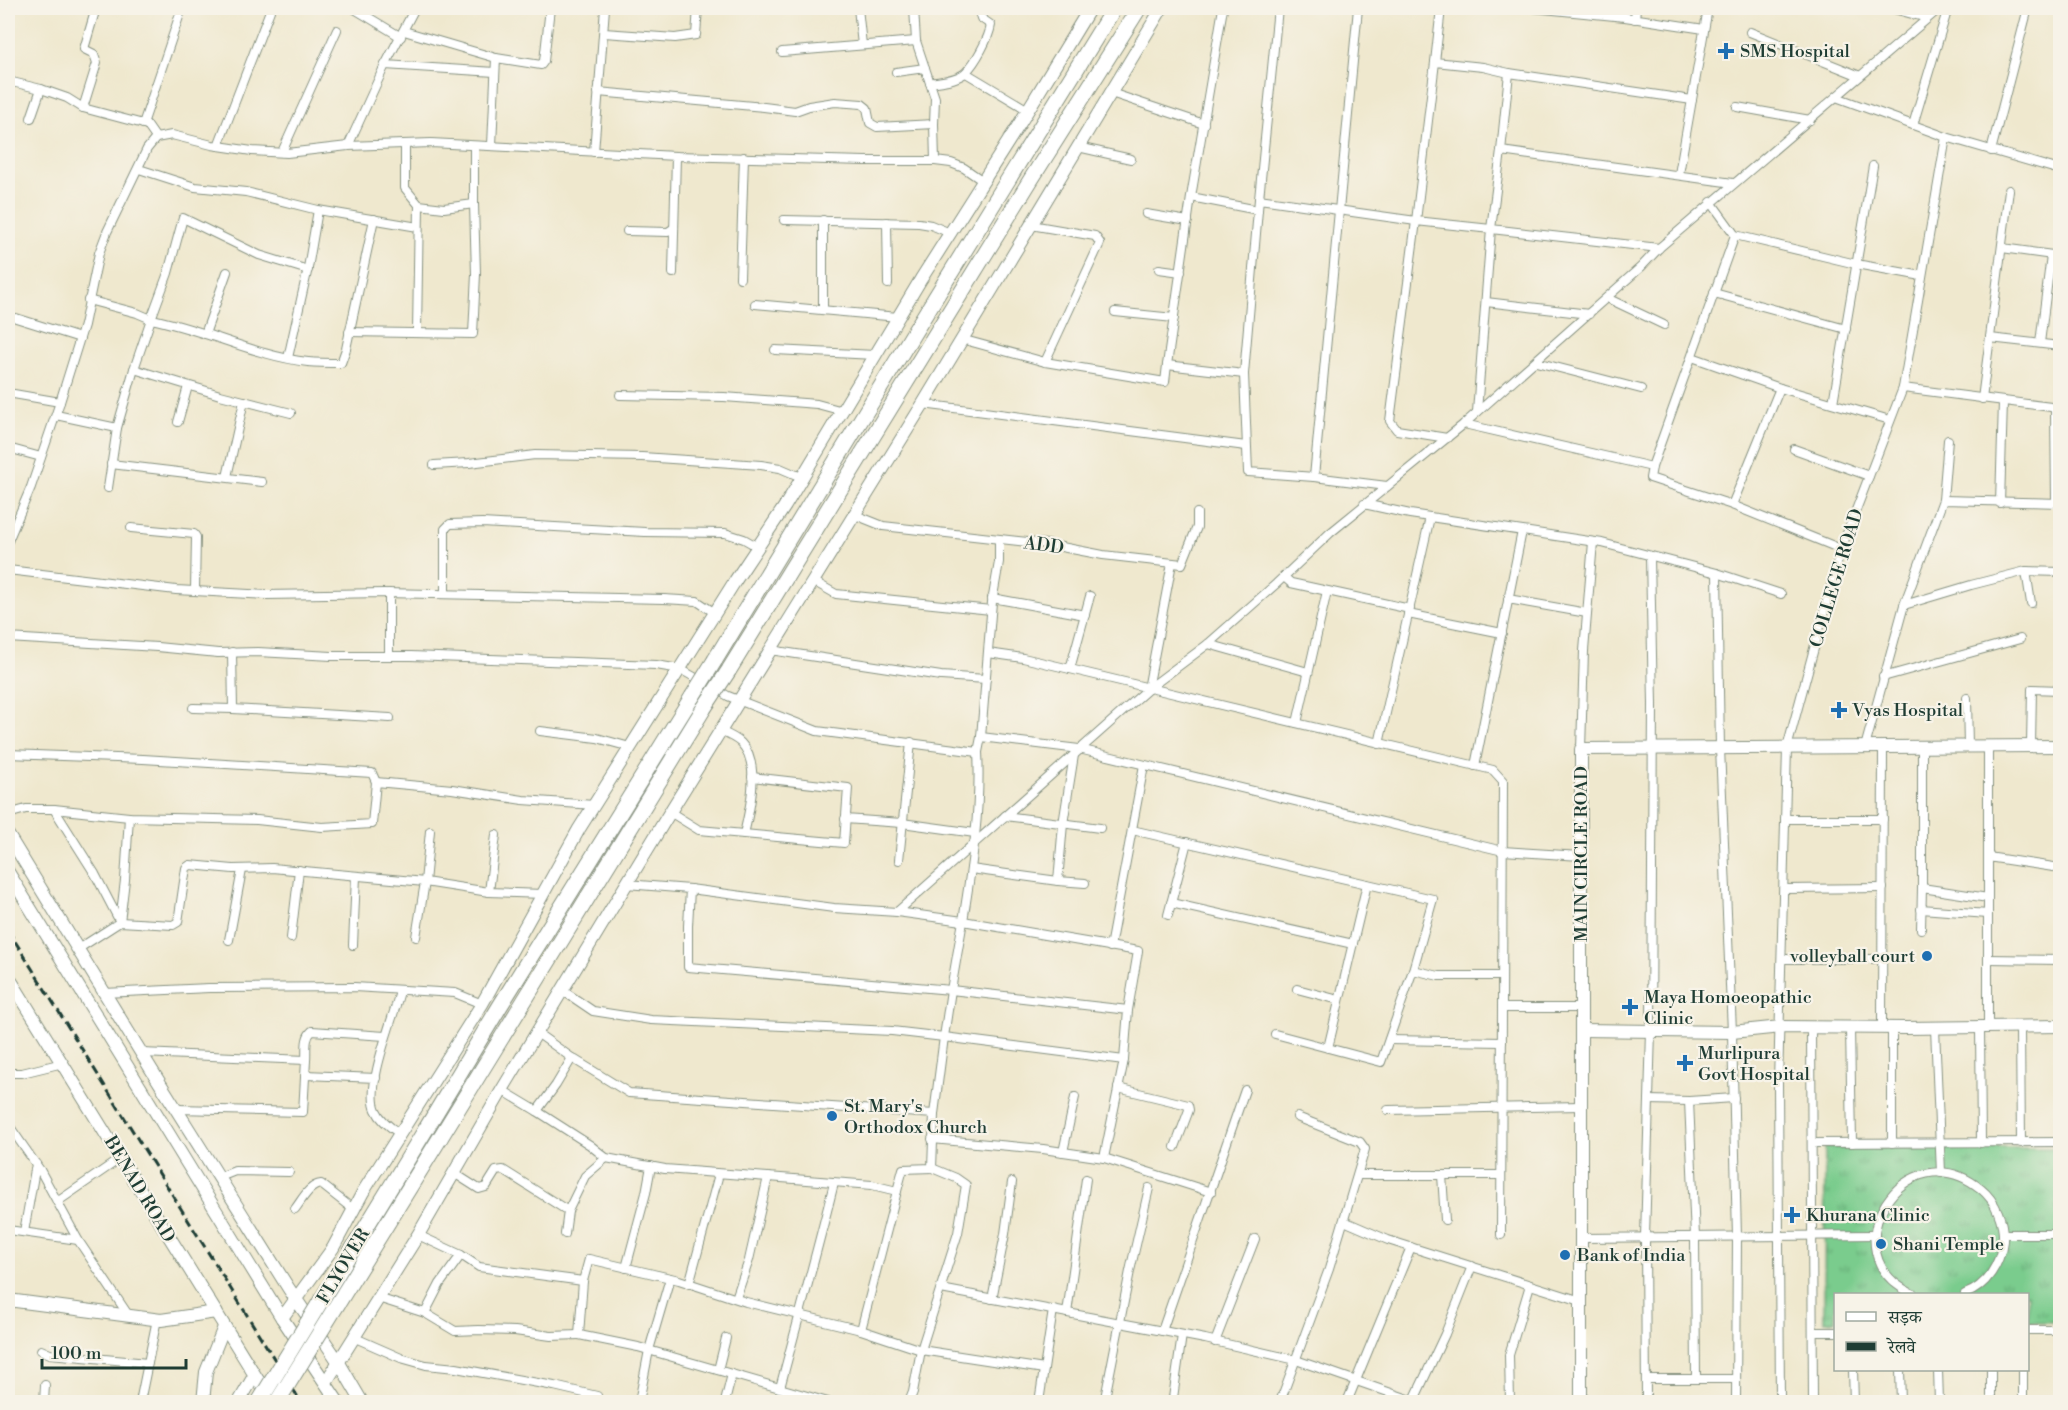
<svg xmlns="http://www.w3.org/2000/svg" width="2068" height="1410" viewBox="0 0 2068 1410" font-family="'Libre Bodoni','Noto Serif Devanagari',serif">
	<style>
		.grass { fill: url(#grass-tufts); stroke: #4c8460; stroke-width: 1.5 }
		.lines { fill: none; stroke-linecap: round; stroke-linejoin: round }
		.street-casing { stroke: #879281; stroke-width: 10 }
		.secondary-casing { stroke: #879281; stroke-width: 14 }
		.highway-casing { stroke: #879281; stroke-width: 17 }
		.street { stroke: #fff; stroke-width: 8 }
		.secondary { stroke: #fff; stroke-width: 12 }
		.highway { stroke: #fff; stroke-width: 15 }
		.rail { stroke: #1f3d34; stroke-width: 3; stroke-dasharray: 9 4.5; stroke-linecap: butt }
		.highway-bridge-casing { stroke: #879281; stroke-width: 17; stroke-linecap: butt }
		.highway-bridge { stroke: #fff; stroke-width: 15 }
		.poi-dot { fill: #1f6fb2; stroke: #f7f3e8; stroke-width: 2 }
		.labels { text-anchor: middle; stroke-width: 4.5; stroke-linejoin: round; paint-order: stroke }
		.poi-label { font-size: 18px; fill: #1f3d34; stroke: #f7f3e8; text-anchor: start }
		.street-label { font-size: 18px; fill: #1f3d34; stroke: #f7f3e8 }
	</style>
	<defs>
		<pattern id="grass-tufts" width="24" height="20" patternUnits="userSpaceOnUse" patternTransform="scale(1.5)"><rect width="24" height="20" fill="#7acc8d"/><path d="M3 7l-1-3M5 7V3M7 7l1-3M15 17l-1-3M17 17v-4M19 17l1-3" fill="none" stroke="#63a774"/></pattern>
	</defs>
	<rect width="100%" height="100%" fill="#f7f3e8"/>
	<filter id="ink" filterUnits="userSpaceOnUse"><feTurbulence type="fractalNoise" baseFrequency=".0167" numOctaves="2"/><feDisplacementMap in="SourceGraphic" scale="12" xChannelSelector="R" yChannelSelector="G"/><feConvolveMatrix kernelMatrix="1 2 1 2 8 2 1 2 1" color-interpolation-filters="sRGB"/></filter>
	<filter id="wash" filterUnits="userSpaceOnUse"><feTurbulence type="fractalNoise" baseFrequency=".008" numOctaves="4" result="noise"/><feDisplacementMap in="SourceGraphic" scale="24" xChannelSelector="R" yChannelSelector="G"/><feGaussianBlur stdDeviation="1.35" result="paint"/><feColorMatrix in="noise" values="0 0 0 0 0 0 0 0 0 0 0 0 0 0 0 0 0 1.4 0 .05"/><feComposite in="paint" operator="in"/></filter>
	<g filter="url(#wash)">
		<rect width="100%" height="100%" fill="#efe8ce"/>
		<path class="grass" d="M1825,1147l233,1 -1,174h-29v-28h-192l-1,27h-11z"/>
	</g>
	<g filter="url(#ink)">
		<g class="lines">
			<defs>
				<g id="street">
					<path d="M353,8l48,29"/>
					<path d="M858,8l4,37"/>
					<path d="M914,8l2,33 19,57 -1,26"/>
					<path d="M1441,8l-6,54 48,5 26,6"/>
					<path d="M1533,8l92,9 79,12"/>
					<path d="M1890,8l37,10"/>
					<path d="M1635,19l1,-11"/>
					<path d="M404,31l92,27"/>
					<path d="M1750,32l110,44"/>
					<path d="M604,33l71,5 21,-3 2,-27"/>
					<path d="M782,52l134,-11"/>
					<path d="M385,65l110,7"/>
					<path d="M896,72l29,-4"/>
					<path d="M966,73l62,37"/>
					<path d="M8,81l33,8 26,9 16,10 64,17 9,13"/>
					<path d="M930,83c11,-2 28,-3 36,-11 10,-10 23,-34 25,-47l-10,-7 -3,-10"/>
					<path d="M598,92l166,15 31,4 14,-5 26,-4 27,2 5,4 3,15 7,4 57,-3 1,37"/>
					<path d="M1111,93l93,31"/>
					<path d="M1836,97l110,40 114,33"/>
					<path d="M1737,107l73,13"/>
					<path d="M83,108l14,-45 -3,-9 -10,-5 12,-41"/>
					<path d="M31,118l10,-29"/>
					<path d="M143,124l39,-116"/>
					<path d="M1913,125l35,-117"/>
					<path d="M405,144v44l14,17 25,3 30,-4v-57"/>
					<path d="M492,145l4,-87 45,7 3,-4 6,-53"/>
					<path d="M218,146l53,-138"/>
					<path d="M348,146l37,-81 30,-57"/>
					<path d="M1078,147l53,12"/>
					<path d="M1501,151l8,-78 183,27"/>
					<path d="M1991,151l37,-143"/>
					<path d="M282,152l55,-122"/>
					<path d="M594,152l11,-144"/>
					<path d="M139,169l56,18 51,5 72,18 100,17"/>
					<path d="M1679,174l29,-166"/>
					<path d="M1191,197l67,13"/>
					<path d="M1259,199l19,-191"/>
					<path d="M1711,202l24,33 121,29 66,12"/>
					<path d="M1146,214l42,7"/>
					<path d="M784,220l135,3 12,2 19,8"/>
					<path d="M887,222l1,62"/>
					<path d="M1031,225l64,11 5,7 -55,119"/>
					<path d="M627,231l41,1 6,-4"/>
					<path d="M1735,235l-83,232 -2,11 82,27 109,44"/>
					<path d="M1659,248l-168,-19 10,-78 232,32"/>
					<path d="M2002,248l58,8"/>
					<path d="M1159,269l22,3"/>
					<path d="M673,273l3,-117"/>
					<path d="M740,278l4,-121"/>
					<path d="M1714,293l132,36"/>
					<path d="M1607,298l57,27"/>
					<path d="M88,300l49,13 14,6 17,-46 15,-55 76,37 49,15"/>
					<path d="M1486,302l103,12"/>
					<path d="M755,304l143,13"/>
					<path d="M823,310v-90"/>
					<path d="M1115,312l59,6"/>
					<path d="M16,318l64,20"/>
					<path d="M349,332l124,2 3,-60 -2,-70"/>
					<path d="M417,333l2,-128"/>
					<path d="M205,334l22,-62"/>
					<path d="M1990,338l70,8"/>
					<path d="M961,339l84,23 120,20 2,-17 77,9"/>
					<path d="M2040,343l11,-88"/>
					<path d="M775,350l100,5"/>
					<path d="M1692,357l88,31 110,32"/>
					<path d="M288,358l20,-90 10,-58"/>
					<path d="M1536,362l105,27"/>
					<path d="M1167,365l24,-168 32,-189"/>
					<path d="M134,369l17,-50c53,10 104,37 157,43 11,1 22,1 33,1l5,-14 28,-130"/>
					<path d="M1903,388l148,19 4,2 1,93"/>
					<path d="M8,393l52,9"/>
					<path d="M620,395l104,2 93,7 26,7"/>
					<path d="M1982,399l27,-209"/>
					<path d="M1833,403l40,-237"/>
					<path d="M923,404l323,42"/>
					<path d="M56,415l61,13 -9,60"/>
					<path d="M178,422l10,-36"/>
					<path d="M1464,424l188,43"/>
					<path d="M117,428l17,-59 86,26 71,18"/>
					<path d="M1447,438l-50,-8 -7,-9 26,-200 75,8 -14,183"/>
					<path d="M8,448l33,9"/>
					<path d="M1794,449l75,27"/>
					<path d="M111,464l151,18"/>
					<path d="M434,465l35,-2 66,-8 107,2 119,8 19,3 21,9"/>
					<path d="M227,477l17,-76"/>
					<path d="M1314,477l44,-469"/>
					<path d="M1387,486l-73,-9 -66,-5 -4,-98 14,-164 1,-11 157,22 19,-159"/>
					<path d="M1943,500l5,-60"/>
					<path d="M2000,503l3,-101"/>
					<path d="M1364,504l46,10 192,29 115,30 3,175 12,284 5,205 -1,165"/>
					<path d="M1732,505l48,-117"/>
					<path d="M853,514l30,12 163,18 57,11 79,9 15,-37v-14"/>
					<path d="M131,528l63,6 2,3 -1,53"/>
					<path d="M8,541l23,-54 29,-85 24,-77 15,-72 8,-21 40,-83 9,-11 16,-3 40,10 40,6 35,2 61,-7 83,-3 245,13 189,5h70l16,2 13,5 19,13"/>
					<path d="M8,570l168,20 91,5 117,-2 280,6 33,2 18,12"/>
					<path d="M2026,571l5,32"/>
					<path d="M1717,573l64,21"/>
					<path d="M1284,577l7,6 119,26"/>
					<path d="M813,581l23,13 155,16"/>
					<path d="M389,593v63"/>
					<path d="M445,593v-64l5,-5 32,-1 163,9 80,1 19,6 14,8"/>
					<path d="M992,598l93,17"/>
					<path d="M1508,599l79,14"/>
					<path d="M1904,605l67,-20 55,-14 34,1"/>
					<path d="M1408,614l94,19"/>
					<path d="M8,638l149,9 61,6 40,-1 74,4h79l245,9 24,4 48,27 89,35 161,21 3,-15 98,12 424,102 78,5"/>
					<path d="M1208,644l100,28"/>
					<path d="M770,650l171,26 45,3"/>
					<path d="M232,652l1,57 157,9"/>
					<path d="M988,653l35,5 47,11 20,-73"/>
					<path d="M1070,669l423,101 10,11 -2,454"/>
					<path d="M1883,677l137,-38"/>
					<path d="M1148,689l24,-126"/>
					<path d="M1967,698l1,49"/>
					<path d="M193,708l40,1"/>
					<path d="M1297,723l30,-132"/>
					<path d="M540,731l57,7 33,9"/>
					<path d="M981,737l11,-135 7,-40v-23"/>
					<path d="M1379,744l51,-227"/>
					<path d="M2031,746l1,-57 28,1"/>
					<path d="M1865,747l39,-142 39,-105 117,3"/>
					<path d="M1581,749l3,-98 9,-109"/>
					<path d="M978,752c3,56 -6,113 -15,169l175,30 -10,59"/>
					<path d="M8,754l135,5 229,14 4,9"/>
					<path d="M1475,766l47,-235"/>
					<path d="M54,809l75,8 128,3 65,7 50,-3 4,-42 76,7 71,11 71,5"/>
					<path d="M670,812l29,18 45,4c6,-25 17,-71 -3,-91 -5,-5 -14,-9 -21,-12"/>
					<path d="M8,814l18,-5h28l41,65 25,48"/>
					<path d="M1005,816l95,12"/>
					<path d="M845,819l57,4 73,10"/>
					<path d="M1785,819h98"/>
					<path d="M1132,830l301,69 -20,71 26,6h63"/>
					<path d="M744,834l100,9 4,-55 -96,-11"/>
					<path d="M1988,857l72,11"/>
					<path d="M899,860l12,-118"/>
					<path d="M971,869l87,12 5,-57 11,-69"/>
					<path d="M1058,881l27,2"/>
					<path d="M626,884l64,5 144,19 63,4 251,-223 60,-45 68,-60 54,-51 134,-109 177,-157 18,-19 281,-240"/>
					<path d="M1922,888v-141"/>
					<path d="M690,889l-2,37v41l263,23 12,-69 -66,-9"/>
					<path d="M1784,889l99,-1"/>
					<path d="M489,892l7,-57"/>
					<path d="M1171,903l182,41"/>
					<path d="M1921,909l67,5"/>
					<path d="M1168,915l19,-73"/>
					<path d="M120,922l5,-42 4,-63"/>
					<path d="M1921,929l1,-41 66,10"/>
					<path d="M416,937l9,-55 5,-51"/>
					<path d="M291,938l8,-68"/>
					<path d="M229,940l13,-70"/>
					<path d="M353,945l3,-69"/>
					<path d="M1110,947l34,-182"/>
					<path d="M78,949l42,-27 53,3 5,-3 8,-54 4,-3 43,4 39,-1 43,4 110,10 64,10 54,2"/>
					<path d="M1782,959h100"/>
					<path d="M1988,959l72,1"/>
					<path d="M1297,989l42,11"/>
					<path d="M562,990l31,21 58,9 241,11 52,6 7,-47 177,20 -4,50 -20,98"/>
					<path d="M104,993l105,-5 145,-1 101,6 27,11"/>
					<path d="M1502,1008h79"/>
					<path d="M1811,1027l2,375"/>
					<path d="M1980,1027l1,116"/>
					<path d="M1988,1027v-280"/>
					<path d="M2020,1027l1,116"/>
					<path d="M1850,1028l2,115"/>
					<path d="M1882,1028l1,-281"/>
					<path d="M1892,1028v115"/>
					<path d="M1935,1028l6,145"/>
					<path d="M537,1033l35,25 57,35 305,21 10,-77 180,23"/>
					<path d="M1275,1034l106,28 32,-92"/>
					<path d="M1389,1040l113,2"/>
					<path d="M1328,1048l39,-164"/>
					<path d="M142,1053l164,7 -3,52 -127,-3"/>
					<path d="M306,1060c1,-10 -2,-22 6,-29l73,5"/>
					<path d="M8,1073h14l41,-10"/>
					<path d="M306,1075l70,3"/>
					<path d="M1118,1088l70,17 1,5 -14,37"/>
					<path d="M502,1090l35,21 19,-26 16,-27"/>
					<path d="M1649,1100l40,1 45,-3"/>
					<path d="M1689,1101l6,136 1,142"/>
					<path d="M1388,1110l193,-4"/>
					<path d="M537,1111l53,34 16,13 59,11 207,16 25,6 6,-22 29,-1 2,-54"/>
					<path d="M8,1124l32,46 38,70"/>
					<path d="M399,1133c-8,-5 -19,-14 -23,-23 -11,-24 18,-93 24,-119"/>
					<path d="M932,1139l111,10 61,9 107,34"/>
					<path d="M1812,1143l248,-1"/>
					<path d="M1063,1152l12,-55"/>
					<path d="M454,1173l25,16 7,-2 10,-16 7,-1 65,41 17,-35 21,-18"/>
					<path d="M1358,1175h143"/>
					<path d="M1442,1175l3,45"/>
					<path d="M220,1177l15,-6 54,1"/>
					<path d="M57,1202l64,-44"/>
					<path d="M295,1209c7,-9 14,-24 26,-25l33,26"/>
					<path d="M1344,1221l44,19 193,61"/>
					<path d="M8,1230l70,10 51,76"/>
					<path d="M24,1232l12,-68"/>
					<path d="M565,1234l3,-23"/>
					<path d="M2003,1234h57"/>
					<path d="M418,1235l43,20 18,12 104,14"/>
					<path d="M1581,1238l294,-3"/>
					<path d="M626,1268l20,-75 5,-27"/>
					<path d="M689,1284l30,-110"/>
					<path d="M941,1289l264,50 91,21 121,42"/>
					<path d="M1913,1294c-88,-40 -7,-167 68,-105 15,12 23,33 22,52 -3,23 -16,45 -38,53"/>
					<path d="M378,1298l47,15 30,18 24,-1 36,1 36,5 28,-1"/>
					<path d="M736,1298l13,-38 19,-83"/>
					<path d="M992,1299l13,-65 7,-52"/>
					<path d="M425,1313l15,-29 21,-29"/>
					<path d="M1067,1313l19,-134"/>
					<path d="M861,1330l36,-139"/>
					<path d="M2028,1330h32"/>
					<path d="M1162,1331l83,-241"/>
					<path d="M1813,1332h23"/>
					<path d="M353,1337l48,21 25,7 30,3 98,18 43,10"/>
					<path d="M1215,1342l40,-103"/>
					<path d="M41,1350l9,4 98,9"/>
					<path d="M718,1370l8,-32"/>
					<path d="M1853,1370l1,32"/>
					<path d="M1900,1370l1,32"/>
					<path d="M1938,1370l1,32"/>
					<path d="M1646,1379h90"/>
					<path d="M780,1388c18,-68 37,-136 54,-205"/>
					<path d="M1105,1398l25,-127 19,-83"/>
					<path d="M1173,1398l9,-63"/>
					<path d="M44,1402l1,-17"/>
					<path d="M140,1402l17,-83"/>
					<path d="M639,1402l10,-52 21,-72"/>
					<path d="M725,1402l7,-28"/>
					<path d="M828,1402l-190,-55 -59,-12 4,-54 6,-22 90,21 67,22 115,28 60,20 123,19"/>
					<path d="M909,1402l4,-10 8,-42 37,-117 8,-48 -10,-7 -24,-10"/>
					<path d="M1039,1402l14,-92"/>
					<path d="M1280,1402l49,-133 36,-120 -5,-7 -63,-25"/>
					<path d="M1347,1402l64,-155"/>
					<path d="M1413,1402l32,-68 27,-68"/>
					<path d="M1510,1402l-1,-47 21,-70"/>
					<path d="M1646,1402l-1,-165 6,-206 2,-327 -3,-148"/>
					<path d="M1780,1402l-2,-320 9,-334 54,-199 62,-161 43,-251"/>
					<path d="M1991,1402v-32"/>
					<path d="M2023,1402v-32"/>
				</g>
				<g id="secondary">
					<path d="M8,835l143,234 138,220 49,72 24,41"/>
					<path d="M8,872l274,446 56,84"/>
					<path d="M8,976l261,422"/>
					<path d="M1581,1030l151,2 49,-5 125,1 154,-2"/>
					<path d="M8,1300l153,20 55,-8"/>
					<path d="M282,1318l51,-70 30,-56 119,-188 97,-175 156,-248 50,-75 136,-227 99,-156 70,-115"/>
					<path d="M326,1382l92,-147 84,-145 168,-278 253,-408 239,-396"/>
					<path d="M203,1402l3,-30 18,-45"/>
					<path d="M239,1402l15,-26"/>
					<path d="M1581,1402v-653l479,-3"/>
				</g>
				<g id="highway">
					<path d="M715,660l198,-326 201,-326"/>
					<path d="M729,670l301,-489 109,-173"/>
					<path d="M426,1129l74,-123 192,-309"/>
					<path d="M440,1138l264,-430"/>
				</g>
			</defs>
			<use href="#street" class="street-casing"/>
			<use href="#secondary" class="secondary-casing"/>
			<use href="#highway" class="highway-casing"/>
			<use href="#street" class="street"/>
			<use href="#secondary" class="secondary"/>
			<use href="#highway" class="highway"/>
			<path class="rail" d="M8,930l293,472"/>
			<defs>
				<g id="highway-bridge">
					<path d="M692,697l23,-37"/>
					<path d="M704,708l25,-38"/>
					<path d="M259,1402l167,-273"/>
					<path d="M277,1402l163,-264"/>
				</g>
			</defs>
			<use href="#highway-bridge" class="highway-bridge-casing"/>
			<use href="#highway-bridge" class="highway-bridge"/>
		</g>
	</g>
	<g class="poi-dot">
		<path d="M1723 42h6v6h6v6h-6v6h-6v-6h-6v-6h6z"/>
		<path d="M1836 701h6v6h6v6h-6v6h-6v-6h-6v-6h6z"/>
		<circle cx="1927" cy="956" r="6"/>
		<path d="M1627 998h6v6h6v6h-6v6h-6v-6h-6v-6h6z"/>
		<path d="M1682 1054h6v6h6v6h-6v6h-6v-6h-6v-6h6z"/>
		<circle cx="832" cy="1116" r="6"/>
		<path d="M1789 1206h6v6h6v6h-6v6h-6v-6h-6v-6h6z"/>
		<circle cx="1881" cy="1244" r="6"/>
		<circle cx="1565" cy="1255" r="6"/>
	</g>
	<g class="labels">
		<g class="poi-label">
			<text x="1740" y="57">SMS Hospital</text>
			<text x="1852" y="716">Vyas Hospital</text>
			<text x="1915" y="962" text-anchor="end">volleyball court</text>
			<text x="1644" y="1003">Maya Homoeopathic<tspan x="1644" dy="21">Clinic</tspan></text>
			<text x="1698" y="1059">Murlipura<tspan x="1698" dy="21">Govt Hospital</tspan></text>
			<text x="844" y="1112">St. Mary's<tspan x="844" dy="21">Orthodox Church</tspan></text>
			<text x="1806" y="1221">Khurana Clinic</text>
			<text x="1893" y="1250">Shani Temple</text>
			<text x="1577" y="1261">Bank of India</text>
		</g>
		<g class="street-label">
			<text transform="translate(1044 545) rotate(8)" y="6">ADD</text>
			<text transform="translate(1836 578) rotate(-73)" y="6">COLLEGE ROAD</text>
			<text transform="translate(1581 854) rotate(-90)" y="6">MAIN CIRCLE ROAD</text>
			<text transform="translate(140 1189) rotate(59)" y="6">BENAD ROAD</text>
			<text transform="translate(343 1266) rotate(-59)" y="6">FLYOVER</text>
		</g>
	</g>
	<rect width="2068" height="1410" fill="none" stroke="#f7f3e8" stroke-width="30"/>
	<rect x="1834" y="1293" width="195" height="78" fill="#f7f3e8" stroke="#a1aaa0" stroke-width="1.5"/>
	<rect x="1846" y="1312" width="30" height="9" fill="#ffffff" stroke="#a1aaa0" stroke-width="1.5"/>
	<text x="1888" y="1323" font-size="18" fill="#1f3d34">सड़क</text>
	<rect x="1846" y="1342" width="30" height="9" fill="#1f3d34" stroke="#a1aaa0" stroke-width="1.5"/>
	<text x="1888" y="1353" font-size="18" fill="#1f3d34">रेलवे</text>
	<path d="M42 1359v9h144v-9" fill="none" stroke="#1f3d34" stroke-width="3"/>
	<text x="51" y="1359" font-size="18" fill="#1f3d34" stroke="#f7f3e8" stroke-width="4.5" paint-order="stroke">100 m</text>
</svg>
